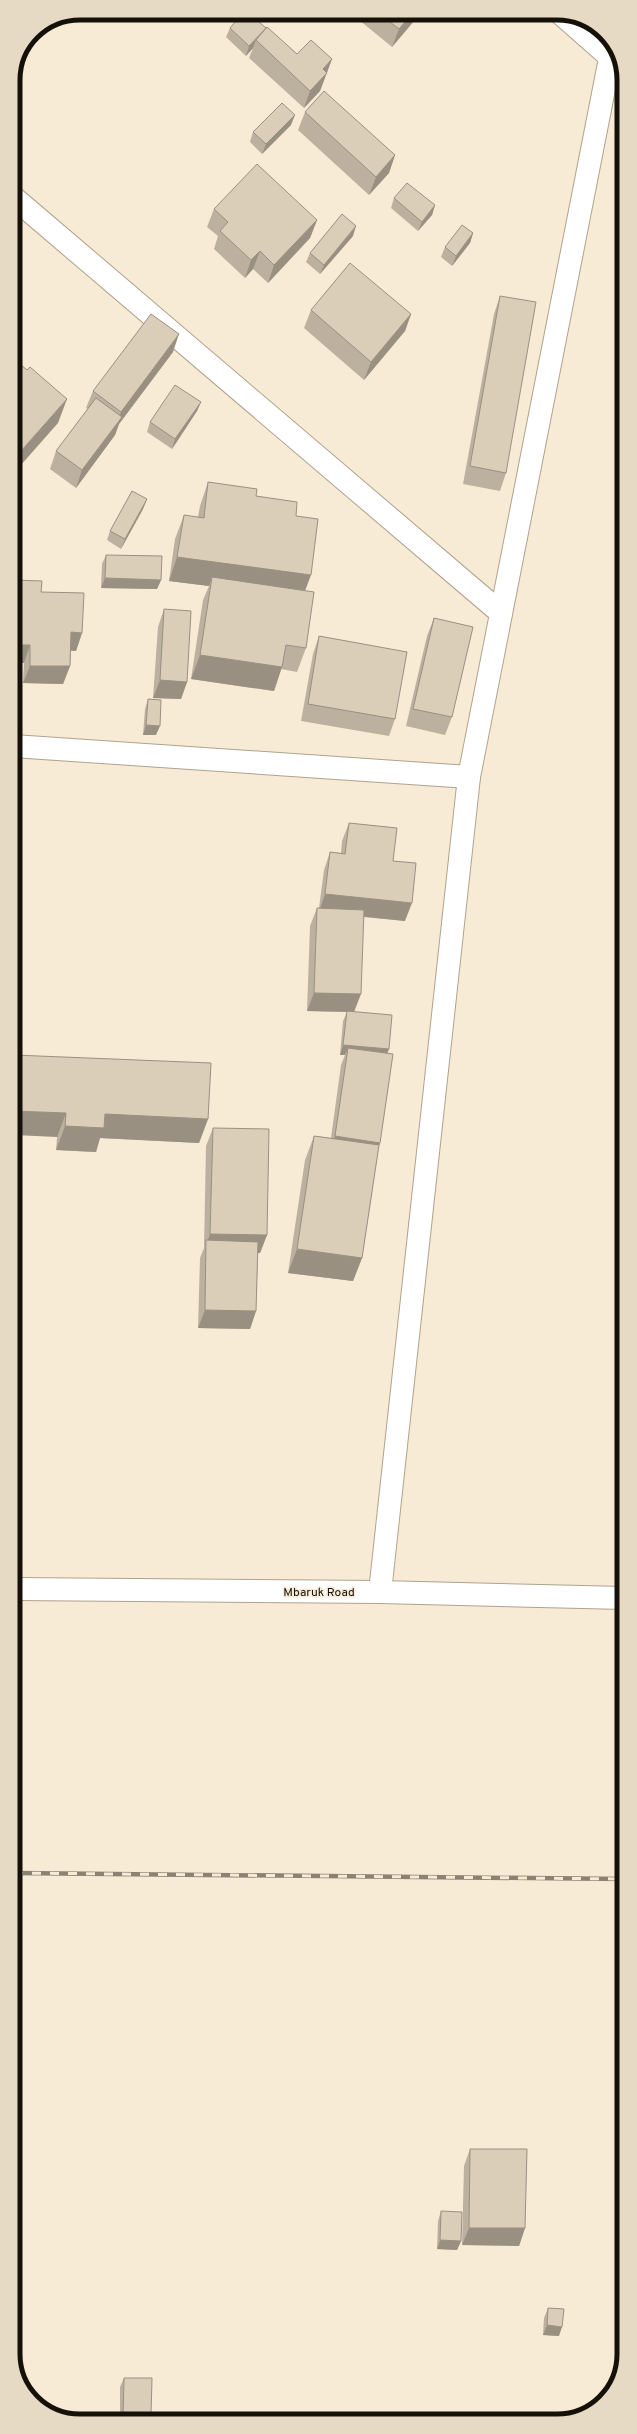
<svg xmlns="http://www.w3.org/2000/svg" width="637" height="2434" viewBox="0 0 637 2434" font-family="Overpass,sans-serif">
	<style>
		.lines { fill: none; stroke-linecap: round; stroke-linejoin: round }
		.minor-casing { stroke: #afa28e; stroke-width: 24 }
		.minor { stroke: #fff; stroke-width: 22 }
		.rail-casing { stroke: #8b8273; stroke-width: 4.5 }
		.rail { stroke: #f8ebd5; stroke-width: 3; stroke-dasharray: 9; stroke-linecap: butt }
		.wall { fill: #bcb19f }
		.shaded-wall { fill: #999082 }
		.building { fill: #dbceb9; stroke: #999082 }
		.labels { text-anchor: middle; stroke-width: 3; stroke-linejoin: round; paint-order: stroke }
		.street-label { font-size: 12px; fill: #151109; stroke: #f8ebd5 }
		.rim { fill: none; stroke: #151109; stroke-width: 5 }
	</style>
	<rect width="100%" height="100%" fill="#f8ebd5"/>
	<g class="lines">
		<defs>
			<g id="minor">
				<path d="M560,13l50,44"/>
				<path d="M13,197l488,416"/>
				<path d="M13,746l456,31"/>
				<path d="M14,1589l366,3 244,6"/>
				<path d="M380,1592l89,-815 143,-729"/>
			</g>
		</defs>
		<use href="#minor" class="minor-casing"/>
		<use href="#minor" class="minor"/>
		<defs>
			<path id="rail" d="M14,1873l610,6"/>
		</defs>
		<use href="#rail" class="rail-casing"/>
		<use href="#rail" class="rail"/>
	</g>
	<g class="wall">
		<path d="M353,15h66l-27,32z"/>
		<path d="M230,28h36l31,26 35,5 -12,32 -16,17 -55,-50 4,-10 -7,8 -20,-19z"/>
		<path d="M305,112l90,43 -6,18 -20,22 -71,-65z"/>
		<path d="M291,125l-29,29 -12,-12 3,-10z"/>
		<path d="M394,198l41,7 -3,10 -14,16 -27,-23z"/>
		<path d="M214,209l103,11 -7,18 -42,45 -15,-14 -8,9 -31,-29 4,-13 -11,-9z"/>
		<path d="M473,233l-3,10 -18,23 -11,-9 4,-10z"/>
		<path d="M353,236l-33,38 -14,-12 4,-9z"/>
		<path d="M500,296l6,177 -6,18 -37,-7 31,-170z"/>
		<path d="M311,310l100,4 -6,17 -41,49 -60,-52z"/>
		<path d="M173,352l-54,72 -4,11 -39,53 -26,-19 6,-18 32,-42 -2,-1 7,-17z"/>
		<path d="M201,402l-4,9 -25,38 -25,-17 3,-10z"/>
		<path d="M208,482l48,14 40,20 9,74 1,58 -9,24 -16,-3 -7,22 -83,-12 12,-79 6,-14 -40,-5 6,-42 9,-24 14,2 2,-11z"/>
		<path d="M147,499l-4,10 -22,40 -14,-9 3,-9z"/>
		<path d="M106,555l55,25 -4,9 -56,-1 1,-24z"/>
		<path d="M13,580l28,12 41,41 -6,18h-5l-1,15 -7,18 -40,-1 1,-20h-11z"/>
		<path d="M164,609l23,73 -6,17 -28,-1 5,-71z"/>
		<path d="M434,618l18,99 -7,18 -39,-9 21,-90z"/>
		<path d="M319,636l76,83 -6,17 -88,-15 12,-67z"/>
		<path d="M148,699l8,36h-13l2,-26z"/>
		<path d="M349,823l44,38 12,60 -41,-4 -10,95 35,37 -2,4 -7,90 -1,3 -17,112 -9,23 -65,-8 17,-113 9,-24 17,2 10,-73 4,-10h-5l3,-34 4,-9 -40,-1 3,-85 7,-18h2l5,-38 6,-18 11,1 1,-12z"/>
		<path d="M14,1055l194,64 -9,24 -99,-5 -4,14 -40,-2 1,-13z"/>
		<path d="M213,1128l54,107 -7,18h-2l-2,58 -6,18 -52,-1 2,-70 4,-10 2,-102z"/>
		<path d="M470,2149l55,79 -6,18 -57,-1 2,-79z"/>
		<path d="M441,2211l20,30 -4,9 -20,-1 1,-28z"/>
		<path d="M548,2308l11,28 -16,-1 1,-17z"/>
		<path d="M124,2378l27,37 8,6h-39v-34z"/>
	</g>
	<g class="shaded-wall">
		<path d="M411,15h8l-27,32 7,-18z"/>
		<path d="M266,28l-10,12 -3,8 -7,8 3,-10z"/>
		<path d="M332,59l-12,32 -16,17 6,-17 13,-22z"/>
		<path d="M295,115l-4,10 -29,29 4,-10z"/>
		<path d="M395,155l-6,18 -20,22 7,-18z"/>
		<path d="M435,205l-3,10 -14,16 4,-9z"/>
		<path d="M317,220l-7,18 -42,45 6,-18z"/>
		<path d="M356,226l-3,10 -33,38 4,-9z"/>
		<path d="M473,233l-3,10 -18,23 4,-10z"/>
		<path d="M260,251l-7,18 -8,9 6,-18z"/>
		<path d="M411,314l-6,17 -41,49 7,-18z"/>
		<path d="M179,334l-6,18 -54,72 -4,11 -39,53 6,-18 35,-47 4,-11z"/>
		<path d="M67,399l-9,24 -45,51v-14z"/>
		<path d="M201,402l-4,9 -25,38 3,-10z"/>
		<path d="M147,499l-4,10 -22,40 4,-10z"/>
		<path d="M177,557l134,18 -9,24 -90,-22 -3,9 -40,-5z"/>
		<path d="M105,578l56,2 -4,9 -56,-1z"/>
		<path d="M71,632l11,1 -6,18 -11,-1z"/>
		<path d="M13,645h17l-6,18h-11z"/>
		<path d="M200,655l82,12 -8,24 -83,-12z"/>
		<path d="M30,666h40l-7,18 -40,-1z"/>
		<path d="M160,680l27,2 -6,17 -28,-1z"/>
		<path d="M146,725l14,1 -4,9h-13z"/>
		<path d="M325,894l87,9 -7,18 -86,-9z"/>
		<path d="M314,993l47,1 -7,18 -47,-1z"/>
		<path d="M343,1045l46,4 -4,10 -37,-11 -3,7h-5z"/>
		<path d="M14,1111l52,2 -9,24 -43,-2z"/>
		<path d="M105,1114l103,5 -9,24 -99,-5 -4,14 -40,-2 9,-24z"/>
		<path d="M335,1136l45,7 -6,18 -46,-7z"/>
		<path d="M210,1234l57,1 -7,18 -54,-1v-7z"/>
		<path d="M297,1249l65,9 -9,23 -65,-8z"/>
		<path d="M205,1310l51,1 -6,18 -52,-1z"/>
		<path d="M469,2228h56l-6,18 -57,-1z"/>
		<path d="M440,2240l21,1 -4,9 -20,-1z"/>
		<path d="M547,2325l15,2 -3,9 -16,-1z"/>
	</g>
	<g class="building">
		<path d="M381,15h30l-12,14z"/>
		<path d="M240,16h12l14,12 -17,18 -19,-18z"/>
		<path d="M267,27l30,27 14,-14 21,19 -9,10 4,4 -17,18 -54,-51z"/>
		<path d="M324,91l71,64 -19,22 -71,-65z"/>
		<path d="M282,103l13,12 -29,29 -13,-12z"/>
		<path d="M257,164l60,56 -43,45 -14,-14 -9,9 -31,-29 8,-9 -14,-13z"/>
		<path d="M407,183l28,22 -13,17 -28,-24z"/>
		<path d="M342,214l14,12 -32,39 -14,-12z"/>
		<path d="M462,225l11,8 -17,23 -11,-9z"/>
		<path d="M350,263l61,51 -40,48 -60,-52z"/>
		<path d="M500,296l36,6 -30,171 -36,-7z"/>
		<path d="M151,314l28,20 -58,78 -28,-21z"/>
		<path d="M13,358l14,12 3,-3 37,32 -54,61z"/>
		<path d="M175,385l26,17 -26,37 -25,-17z"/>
		<path d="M96,398l26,19 -40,53 -26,-19z"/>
		<path d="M208,482l49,7 -1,7 41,6 -1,14 22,3 -7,56 -134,-18 7,-42 20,3z"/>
		<path d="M132,491l15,8 -22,40 -15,-8z"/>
		<path d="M106,555l56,1 -1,24 -56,-2z"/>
		<path d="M212,577l102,15 -8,56 -20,-3 -4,22 -82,-12z"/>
		<path d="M13,580l29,1 -1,11 43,1 -2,40 -11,-1 -1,34h-40v-21h-17z"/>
		<path d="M164,609l27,2 -4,71 -27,-2z"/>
		<path d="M434,618l39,9 -21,90 -39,-8z"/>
		<path d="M319,636l88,16 -12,67 -87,-15z"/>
		<path d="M148,699l13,1 -1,26 -14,-1z"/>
		<path d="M349,823l48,5 -4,33 23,2 -4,40 -87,-9 5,-42 15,2z"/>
		<path d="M317,908l47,2 -3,84 -47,-1z"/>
		<path d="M347,1011l45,4 -3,34 -46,-4z"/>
		<path d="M348,1048l45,6 -13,89 -45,-7z"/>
		<path d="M14,1055l197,8 -3,56 -103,-5 -1,14 -39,-2 1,-13 -52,-2z"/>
		<path d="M213,1128l56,1 -2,106 -57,-1z"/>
		<path d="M314,1136l65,9 -17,113 -65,-9z"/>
		<path d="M206,1240l52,2 -2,69 -51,-1z"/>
		<path d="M470,2149h57l-2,79h-56z"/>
		<path d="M441,2211l21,1 -1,29 -21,-1z"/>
		<path d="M548,2308l16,1 -2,18 -15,-2z"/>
		<path d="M124,2378h28l-1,37h-28v2z"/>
		<rect x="123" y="2415" width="36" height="6"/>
	</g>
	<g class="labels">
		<g class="street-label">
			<text x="319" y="1596">Mbaruk Road</text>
		</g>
	</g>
	<path d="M0 0H637V2434H0ZM80 20H557A60 60 0 0 1 617 80V2354A60 60 0 0 1 557 2414H80A60 60 0 0 1 20 2354V80A60 60 0 0 1 80 20Z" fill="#e6dac5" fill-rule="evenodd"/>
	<path class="rim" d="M80 20H557A60 60 0 0 1 617 80V2354A60 60 0 0 1 557 2414H80A60 60 0 0 1 20 2354V80A60 60 0 0 1 80 20Z"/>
</svg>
